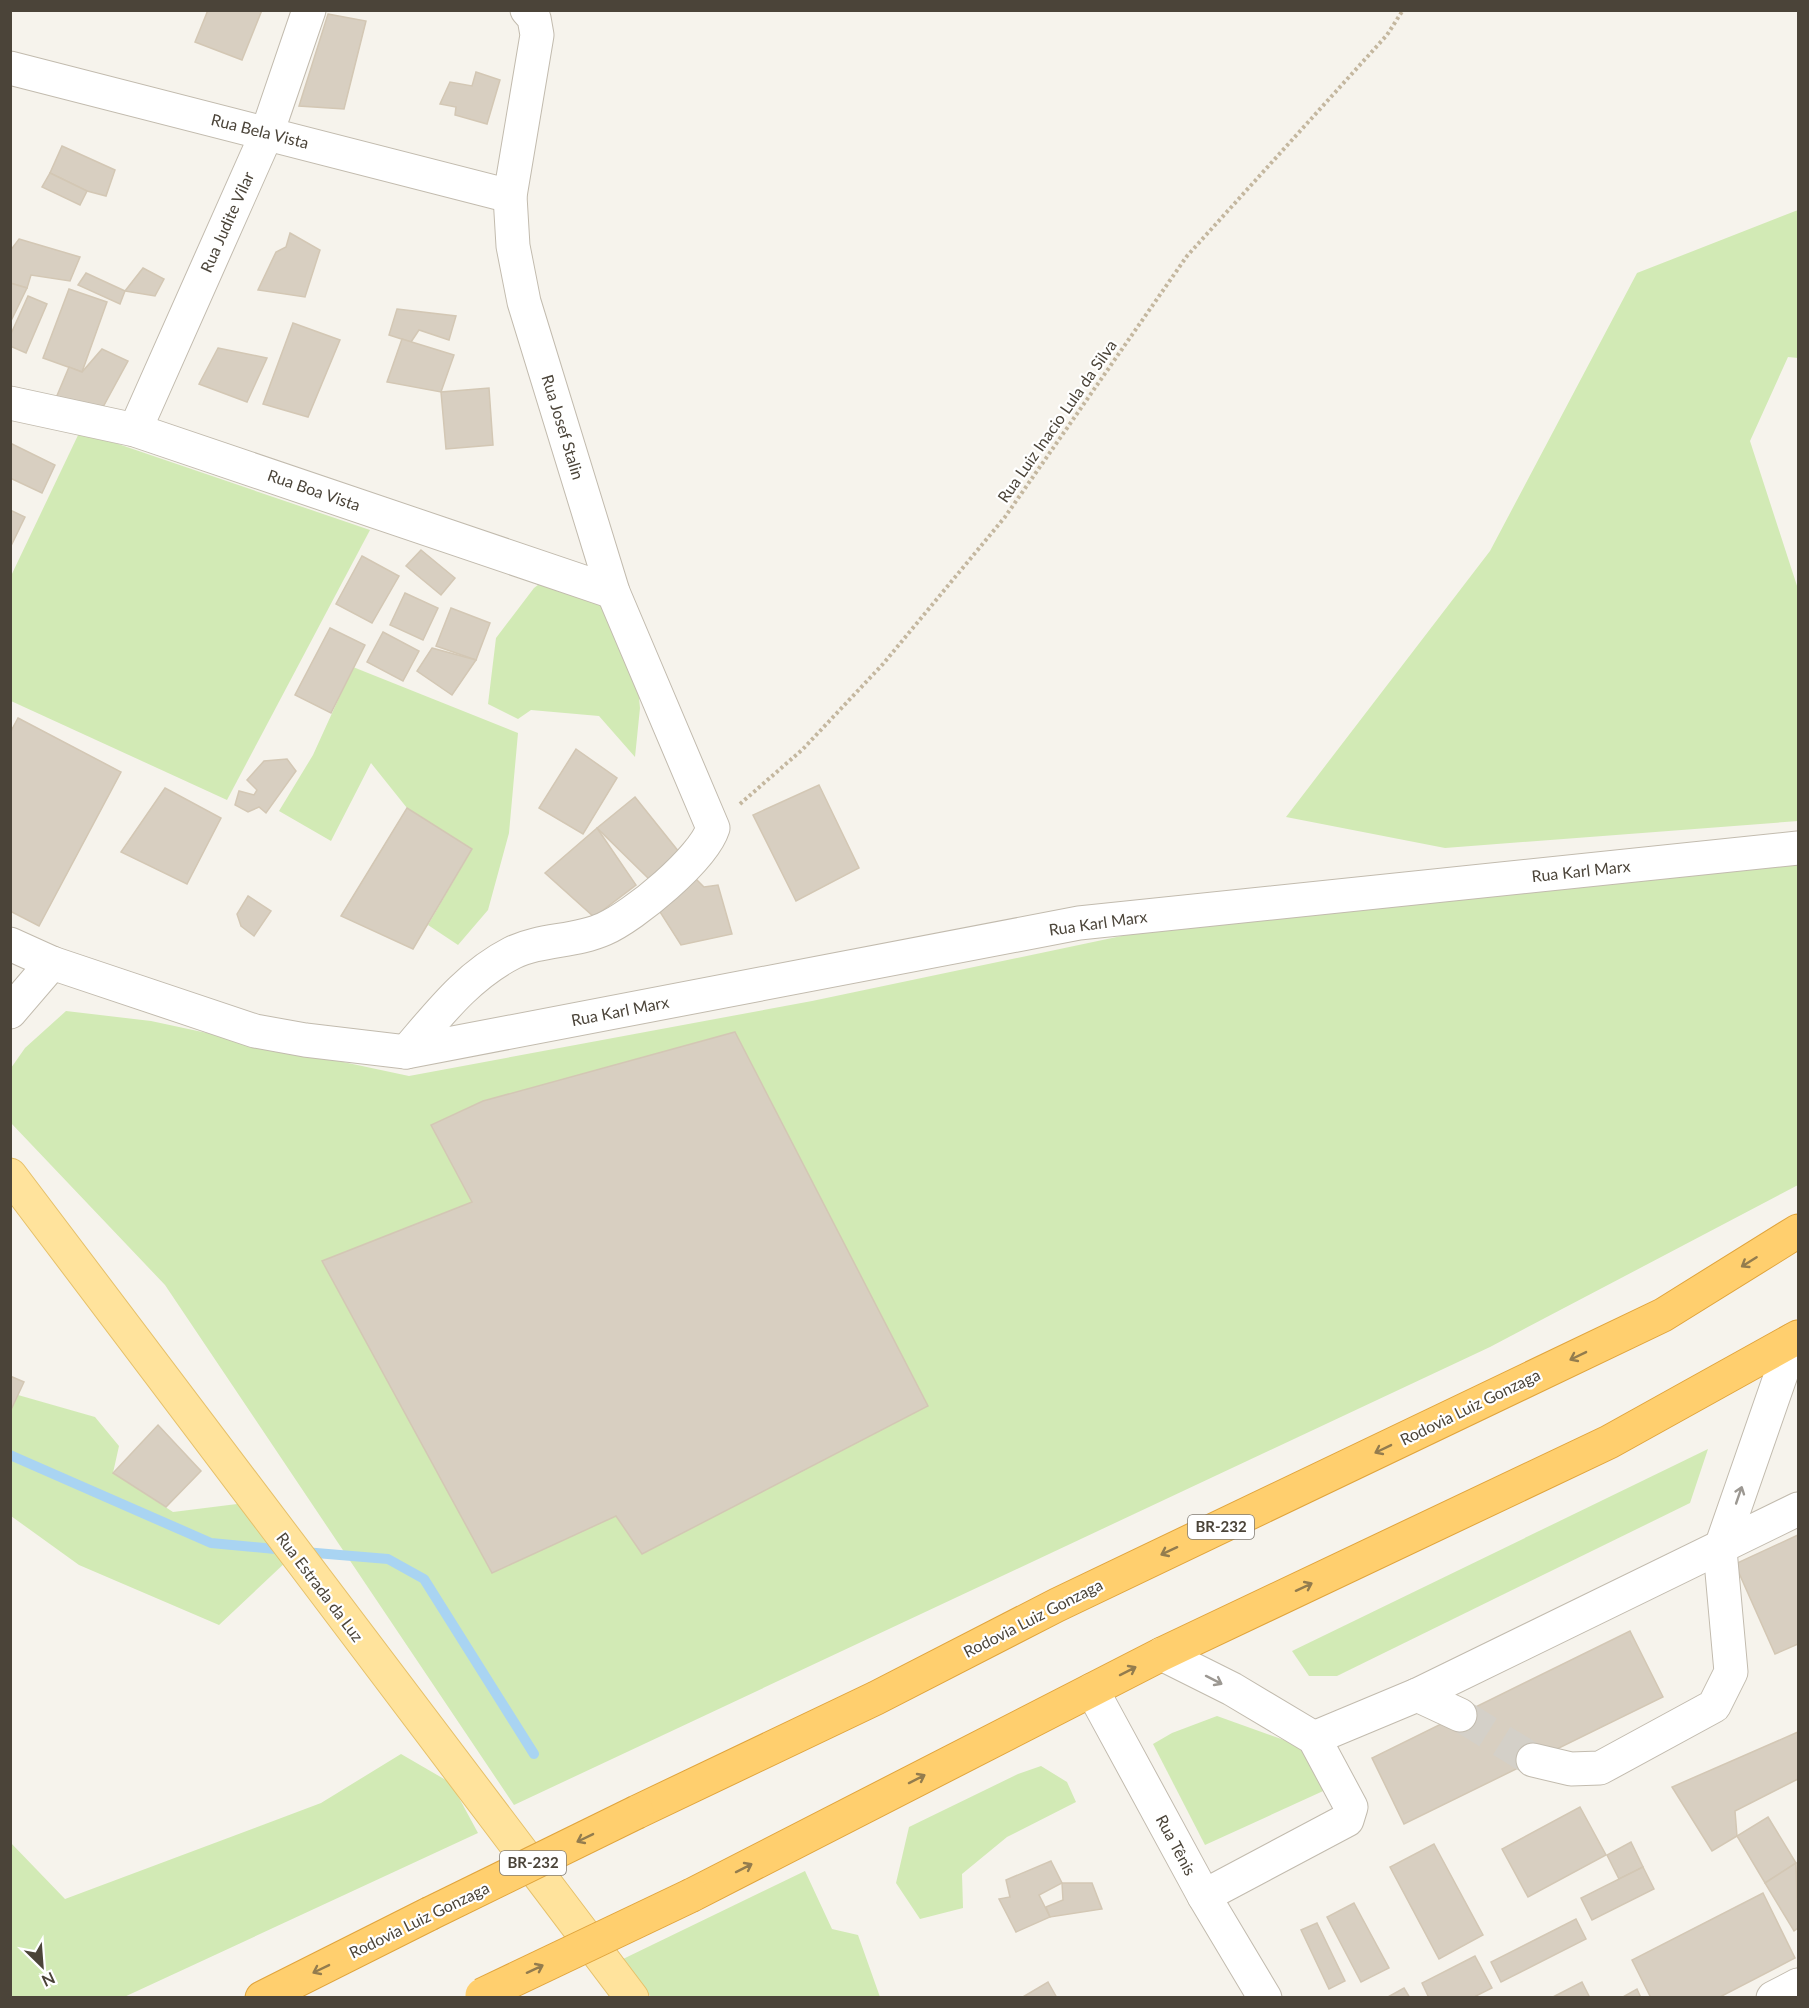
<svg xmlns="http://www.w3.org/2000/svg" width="1809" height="2008" viewBox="0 0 1809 2008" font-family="Lato,sans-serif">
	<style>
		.green { fill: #d2eab5 }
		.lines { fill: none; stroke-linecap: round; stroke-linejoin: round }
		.stream { stroke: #a9d4f2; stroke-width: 10 }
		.building { fill: #d8cfc1; stroke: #d3c7b4; stroke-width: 1.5 }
		.minor-tunnel { stroke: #d4d0c8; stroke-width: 33; stroke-dasharray: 33 16; stroke-linecap: butt }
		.minor-casing { stroke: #c2bbae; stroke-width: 35 }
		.major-casing { stroke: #e6c16a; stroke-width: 35 }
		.highway-casing { stroke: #e0a43c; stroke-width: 35 }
		.path { stroke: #c4b79f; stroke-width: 4; stroke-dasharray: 3 3; stroke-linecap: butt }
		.minor { stroke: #fff; stroke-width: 33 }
		.major { stroke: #ffe39c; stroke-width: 33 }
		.highway { stroke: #ffcf6e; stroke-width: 33 }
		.highway-bridge-casing { stroke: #e0a43c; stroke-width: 35; stroke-linecap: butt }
		.highway-bridge { stroke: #ffcf6e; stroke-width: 33 }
		.oneway { stroke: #937c4e }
		.oneway2 { stroke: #9c9892 }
		.labels { text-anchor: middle; stroke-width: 4.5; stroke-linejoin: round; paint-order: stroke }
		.shield { fill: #fff; stroke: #817c74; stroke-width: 1.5 }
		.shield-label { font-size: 15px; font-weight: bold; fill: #4b4439 }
		.street-label { font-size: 16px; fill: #4b4439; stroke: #fff }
	</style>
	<rect width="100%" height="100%" fill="#f6f3ec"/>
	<g class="green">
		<path d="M1798,210v148l-10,-1 -38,84 48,148v232l-353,27 -159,-31 204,-266 147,-278z"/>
		<path d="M80,431l290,99 -143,270 -216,-99 -1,-123z"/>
		<path d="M547,578l61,24 29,76 3,30 -5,49 -36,-41 -68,-6 -13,9 -30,-15 8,-66 38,-50z"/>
		<path d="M353,667l165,66 -9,100 -21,77 -30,35 -30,-20 44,-76 -65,-41 -36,-45 -40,78 -52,-30 34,-56z"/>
		<path d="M1798,837v348l-308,162 -976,458 -349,-520 -154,-162v-55l14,-20 41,-37 85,10 258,55 403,-75 476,-100z"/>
		<path d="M11,1393l84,24 24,29 -6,27 60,39 72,-9 43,57 -69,65 -140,-60 -68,-49z"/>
		<path d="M1708,1449l-18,54 -353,173h-28l-17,-25z"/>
		<path d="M1217,1716l95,34 20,37 -127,58 -52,-101 19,-11z"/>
		<path d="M401,1754l50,29 27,50 -356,165 -111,-1 -1,-155 55,57 256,-96z"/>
		<path d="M1041,1766l26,16 9,20 -69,35 -45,37 1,34 -43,11 -24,-36 13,-56 109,-53z"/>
		<path d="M805,1871l27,58 26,6 22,62h-229l-28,-38z"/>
	</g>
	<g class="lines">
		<g class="stream">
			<path d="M10,1455l201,88 75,7"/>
			<path d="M304,1552l84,7 36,20 110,175"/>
		</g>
	</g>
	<g class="building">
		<path d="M208,10h54l-20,50 -47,-18z"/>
		<path d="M328,14l38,7 -22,88 -45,-3z"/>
		<path d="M476,72l24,8 -13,44 -32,-9 1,-8 -16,-3 10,-22 22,4z"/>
		<path d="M62,146l53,24 -9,26 -19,-5 -37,-18z"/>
		<path d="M50,173l37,18 -7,14 -38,-18z"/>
		<path d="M290,233l30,17 -15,47 -47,-7 18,-38 10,-5z"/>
		<path d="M19,239l61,18 -10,24 -39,-6 -4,13 -17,-5v-32z"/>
		<path d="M143,268l21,11 -9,17 -30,-5z"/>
		<path d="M86,273l39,18 -5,13 -42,-19z"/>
		<path d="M10,283l17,5 -17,35z"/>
		<path d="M69,289l38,13 -25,70 -39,-14z"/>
		<path d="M28,296l19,8 -21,49 -16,-7v-10z"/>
		<path d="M397,309l59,7 -7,24 -30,-10 -8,12 -22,-7z"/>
		<path d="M293,323l47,17 -32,77 -45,-13z"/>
		<path d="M402,339l52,16 -13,37 -54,-10z"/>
		<path d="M218,348l49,10 -20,44 -48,-18z"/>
		<path d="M102,349l26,12 -26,48 -46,-11 13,-31 13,5z"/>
		<path d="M489,388l4,57 -47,4 -5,-57z"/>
		<path d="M10,443l45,22 -13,28 -32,-15z"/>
		<path d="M10,510l15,7 -15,31z"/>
		<path d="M421,550l34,28 -14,17 -35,-29z"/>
		<path d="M362,556l37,20 -27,47 -36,-19z"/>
		<path d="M405,593l33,15 -15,32 -33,-15z"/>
		<path d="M451,608l39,15 -14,37 -40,-14z"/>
		<path d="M330,628l35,17 -34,68 -36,-18z"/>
		<path d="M383,632l36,19 -16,30 -36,-19z"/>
		<path d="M432,648l44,12 -24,35 -35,-24z"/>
		<path d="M18,718l103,54 -82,154 -29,-15v-178z"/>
		<path d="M576,749l41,29 -34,56 -44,-26z"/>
		<path d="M287,759l9,12 -30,42 -7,-6 -11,5 -13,-7 4,-14 15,4 3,-5 -10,-10 17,-19z"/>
		<path d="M819,785l40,83 -63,33 -43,-86z"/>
		<path d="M165,788l56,30 -34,66 -66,-32z"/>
		<path d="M635,797l44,55 -30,27 -52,-51z"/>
		<path d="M407,808l65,41 -59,100 -72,-33z"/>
		<path d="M597,828l39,57 -42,32 -49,-44z"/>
		<path d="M696,879l8,8 14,-2 14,49 -51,11 -21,-33z"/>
		<path d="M248,896l23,15 -17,25 -13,-10 -4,-12z"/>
		<path d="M735,1032l193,374 -286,148 -26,-38 -124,57 -170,-312 150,-59 -41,-77 52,-24z"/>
		<path d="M10,1376l14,6 -14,30z"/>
		<path d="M158,1425l43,46 -35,36 -53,-34z"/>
		<path d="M1798,1535v109l-23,10 -40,-90z"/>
		<path d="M1630,1631l33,66 -259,127 -32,-66z"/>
		<path d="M1798,1732v47l-63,32 2,25 -25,15 -40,-64z"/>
		<path d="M1580,1807l26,48 -78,42 -26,-48z"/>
		<path d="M1768,1817l28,46 -31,20 -28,-47z"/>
		<path d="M1631,1842l12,25 -24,12 -12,-24z"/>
		<path d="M1434,1844l49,91 -44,24 -49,-92z"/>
		<path d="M1051,1861l11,22 -23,12 11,22 -34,15 -17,-33 11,-2 -4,-17z"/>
		<path d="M1796,1863l2,65 -4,3 -29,-48z"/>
		<path d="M1643,1867l11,22 -62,31 -11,-22z"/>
		<path d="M1062,1883h30l10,26 -52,8 -4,-10 17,-7z"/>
		<path d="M1763,1893l32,65 -77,40h-67l-19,-38z"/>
		<path d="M1354,1903l35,65 -28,14 -34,-65z"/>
		<path d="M1576,1919l10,20 -85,43 -10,-20z"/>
		<path d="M1317,1923l28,58 -16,8 -28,-59z"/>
		<path d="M1475,1956l17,32 -20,10h-43l-7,-15z"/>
		<path d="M1048,1982l9,16h-36z"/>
		<path d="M1582,1982l8,16h-39z"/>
		<path d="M1404,1988l6,10h-24z"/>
		<path d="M1637,1989l4,9h-20z"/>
	</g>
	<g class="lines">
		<path class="minor-tunnel" d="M1460,1715l73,45"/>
		<defs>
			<g id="minor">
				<path d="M10,68l500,128"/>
				<path d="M10,403l125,27 478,162"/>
				<path d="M135,430l132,-297 42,-123"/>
				<path d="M10,944l42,19 203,68 50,9 101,12 673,-129 719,-75"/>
				<path d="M10,1012l42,-49"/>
				<path d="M406,1052c32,-37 61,-76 106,-99 28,-14 63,-11 92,-24 30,-13 99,-70 109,-101l-100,-236 -89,-290 -11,-56 -3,-50 27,-161 -3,-17 -7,-8"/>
				<path d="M1162,1654l70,35 82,49 37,69 -4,13 -143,76"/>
				<path d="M1092,1690l112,206 61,102"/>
				<path d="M1417,1695l43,20"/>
				<path d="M1314,1738l103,-43 381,-186"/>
				<path d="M1533,1760l38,9 29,-1 114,-62 17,-34 -11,-122 73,-210"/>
				<path d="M1773,1998l25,-13"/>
			</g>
			<path id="major" d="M10,1175l622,823"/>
			<g id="highway">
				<path d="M637,1812l239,-114 181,-93 606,-290 135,-84"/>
				<path d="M692,1895l470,-241 447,-212 189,-105"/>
				<path d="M262,1998l167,-84"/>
			</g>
		</defs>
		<use href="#minor" class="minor-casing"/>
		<use href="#major" class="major-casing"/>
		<use href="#highway" class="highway-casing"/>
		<path class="path" d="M740,804l63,-55 80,-85 122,-147 182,-261 200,-221 16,-25"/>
		<use href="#minor" class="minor"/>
		<use href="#major" class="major"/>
		<use href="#highway" class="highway"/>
		<defs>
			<g id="highway-bridge">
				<path d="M429,1914l208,-102"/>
				<path d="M482,1995l210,-100"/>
			</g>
		</defs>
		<use href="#highway-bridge" class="highway-bridge-casing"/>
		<use href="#highway-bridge" class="highway-bridge"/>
	</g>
	<defs><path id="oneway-shaft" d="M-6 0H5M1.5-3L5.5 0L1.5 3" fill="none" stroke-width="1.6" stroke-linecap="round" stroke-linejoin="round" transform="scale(1.5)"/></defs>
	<g class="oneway">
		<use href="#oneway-shaft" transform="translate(1749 1262) rotate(148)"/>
		<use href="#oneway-shaft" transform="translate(1578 1356) rotate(154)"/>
		<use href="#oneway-shaft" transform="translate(1383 1449) rotate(154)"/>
		<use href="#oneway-shaft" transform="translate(1169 1551) rotate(155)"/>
		<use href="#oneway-shaft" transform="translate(1304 1587) rotate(-25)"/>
		<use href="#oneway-shaft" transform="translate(1128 1671) rotate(-27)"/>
		<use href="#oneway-shaft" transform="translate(917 1779) rotate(-27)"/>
		<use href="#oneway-shaft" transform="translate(585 1838) rotate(154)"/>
		<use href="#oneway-shaft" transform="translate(744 1868) rotate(-27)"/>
		<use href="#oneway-shaft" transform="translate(321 1969) rotate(154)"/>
		<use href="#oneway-shaft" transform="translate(535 1969) rotate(-25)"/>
	</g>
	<g class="oneway2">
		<use href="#oneway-shaft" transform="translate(1739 1495) rotate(-71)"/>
		<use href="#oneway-shaft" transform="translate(1214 1680) rotate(27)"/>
	</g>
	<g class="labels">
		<g class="shield">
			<rect x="1188" y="1515" width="66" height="24" rx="4.5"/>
			<rect x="500" y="1851" width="66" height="24" rx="4.5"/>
		</g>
		<g class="shield-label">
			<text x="1221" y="1532">BR-232</text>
			<text x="533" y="1868">BR-232</text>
		</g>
		<g class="street-label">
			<text transform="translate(260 131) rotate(14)" y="6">Rua Bela Vista</text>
			<text transform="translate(227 222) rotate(-66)" y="6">Rua Judite Vilar</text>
			<text transform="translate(1057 421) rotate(-55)" y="6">Rua Luiz Inacio Lula da Silva</text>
			<text transform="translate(563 427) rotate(73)" y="6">Rua Josef Stalin</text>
			<text transform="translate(314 490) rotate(19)" y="6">Rua Boa Vista</text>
			<text transform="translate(1581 871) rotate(-6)" y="6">Rua Karl Marx</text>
			<text transform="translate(1098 923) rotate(-8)" y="6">Rua Karl Marx</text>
			<text transform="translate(620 1011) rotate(-11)" y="6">Rua Karl Marx</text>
			<text transform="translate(1470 1407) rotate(-26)" y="6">Rodovia Luiz Gonzaga</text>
			<text transform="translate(320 1587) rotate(53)" y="6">Rua Estrada da Luz</text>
			<text transform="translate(1033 1618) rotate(-27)" y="6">Rodovia Luiz Gonzaga</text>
			<text transform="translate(1176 1845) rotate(62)" y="6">Rua Tênis</text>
			<text transform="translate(419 1920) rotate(-26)" y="6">Rodovia Luiz Gonzaga</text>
		</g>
	</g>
	<rect width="1809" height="2008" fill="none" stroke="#4b4439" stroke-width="24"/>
	<g transform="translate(42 1966) rotate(155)" stroke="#ffffff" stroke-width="4.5" paint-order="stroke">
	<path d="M0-4.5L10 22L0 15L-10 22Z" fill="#4b4439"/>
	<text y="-9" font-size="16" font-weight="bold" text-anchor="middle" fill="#4b4439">N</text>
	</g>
</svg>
